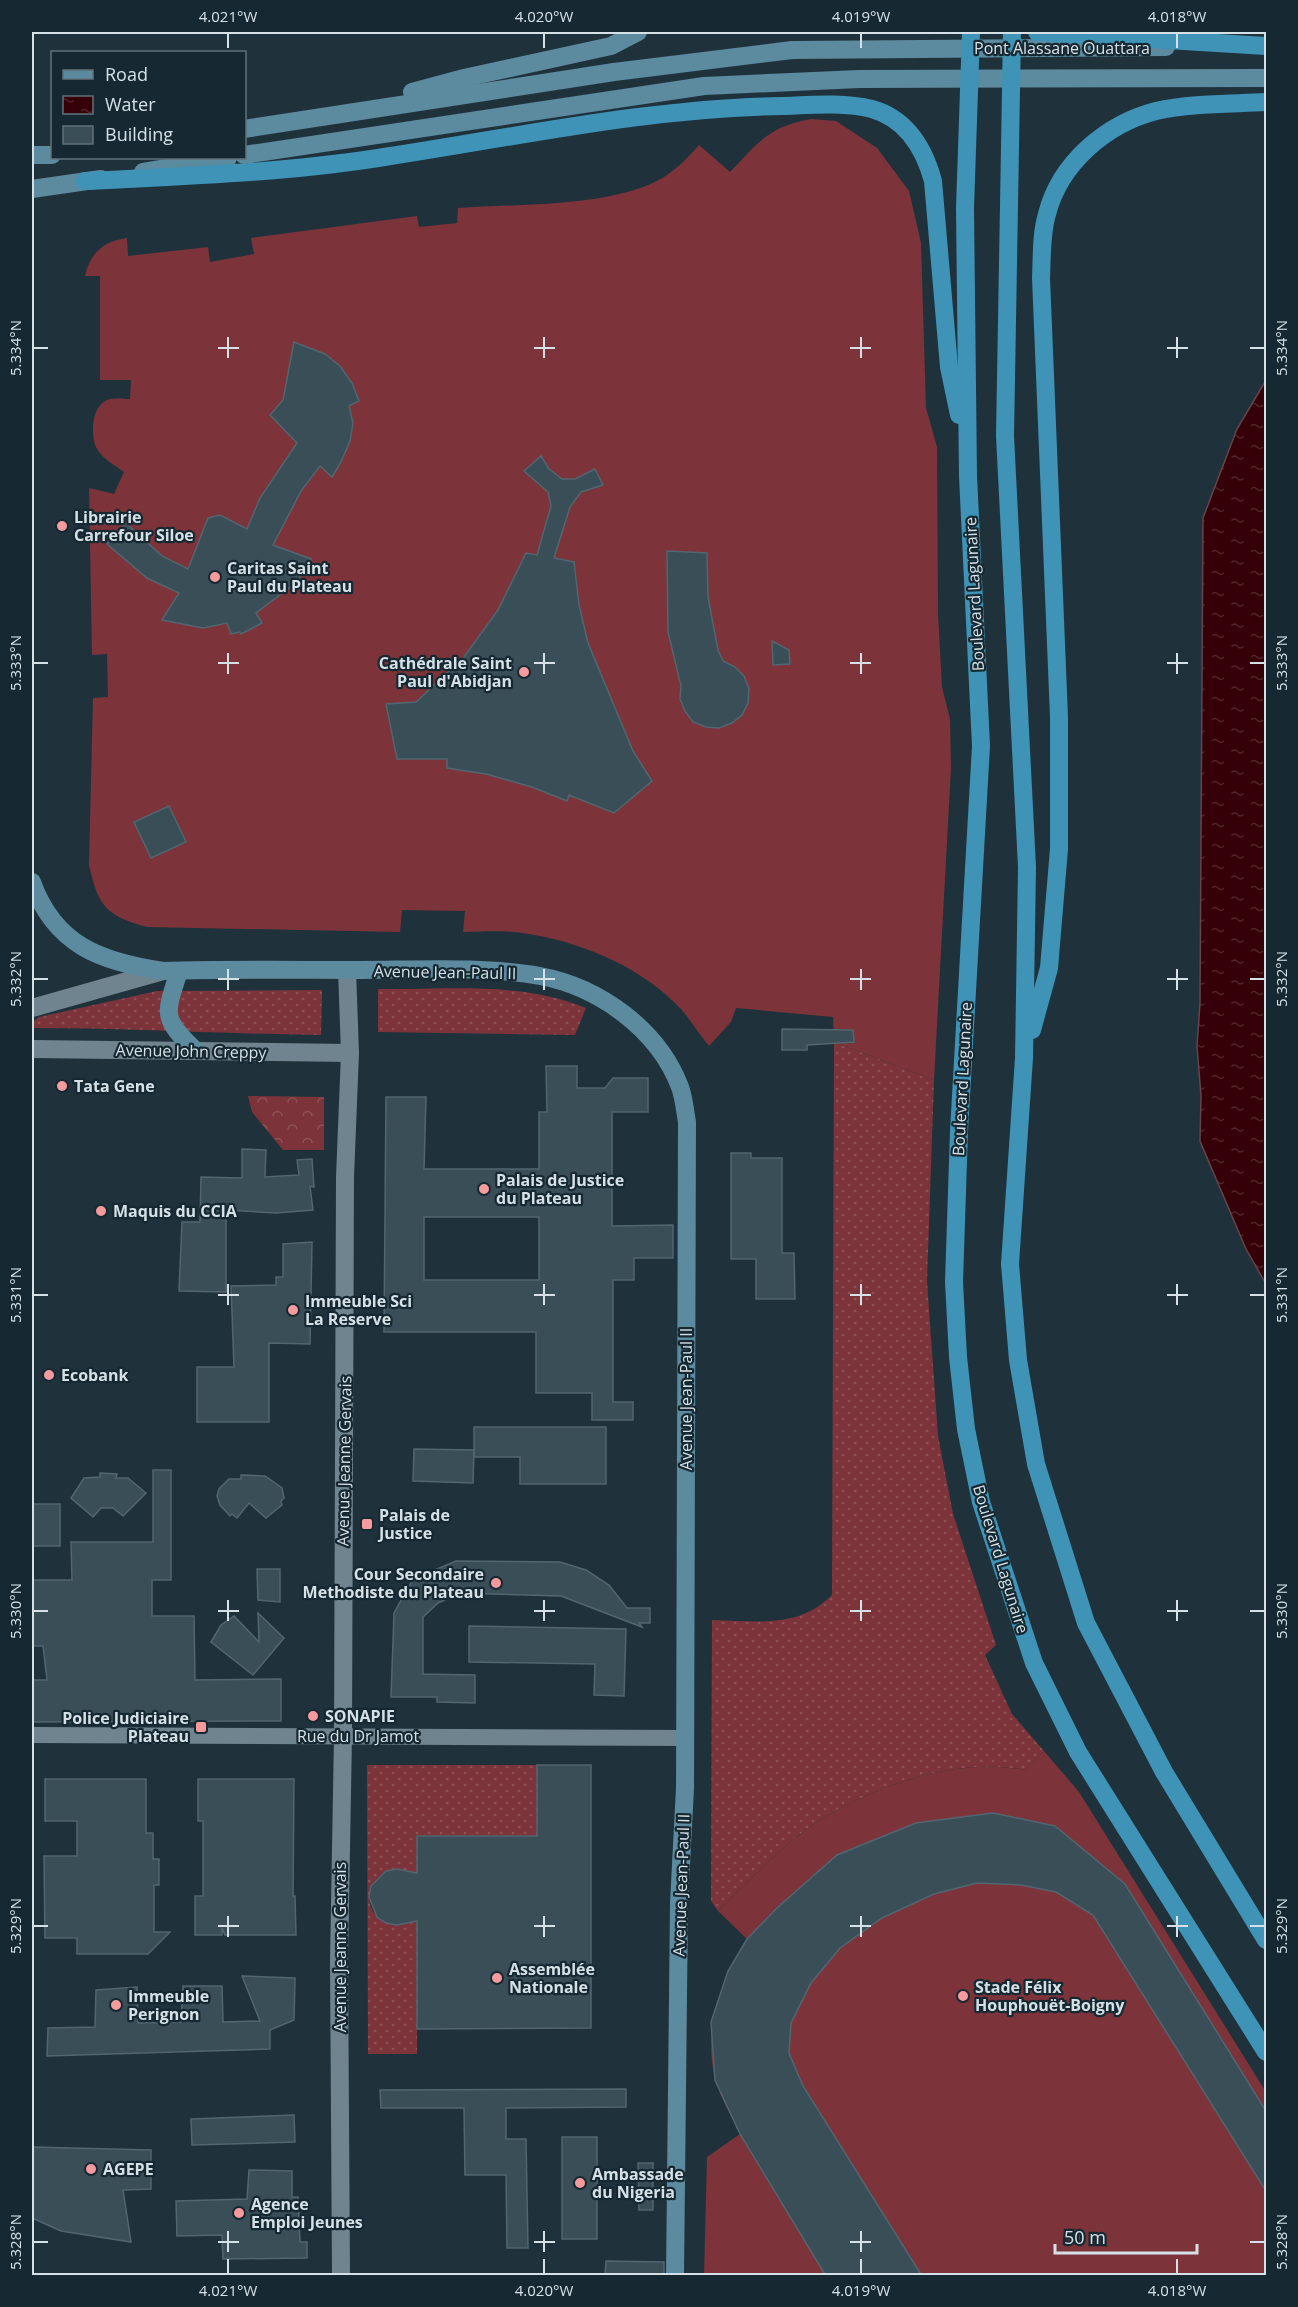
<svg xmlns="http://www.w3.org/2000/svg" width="1298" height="2307" viewBox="0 0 1298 2307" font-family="'Open Sans',sans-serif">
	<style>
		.grass { fill: url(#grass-dots) }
		.park { fill: url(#park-crowns) }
		.garden { fill: #7c343a }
		.water { fill: url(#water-ripples); stroke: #66444b; stroke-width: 1.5 }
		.building { fill: #3a4e58; stroke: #516670; stroke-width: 1.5; fill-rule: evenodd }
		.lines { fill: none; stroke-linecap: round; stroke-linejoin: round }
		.minor { stroke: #6f848f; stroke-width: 16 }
		.tertiary { stroke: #6f848f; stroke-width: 18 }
		.secondary { stroke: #5c8a9e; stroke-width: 18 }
		.trunk { stroke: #3e93b6; stroke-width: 18 }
		.ticks { fill: none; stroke: #d5e1e7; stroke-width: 2 }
		.poi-dot { fill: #f59b9e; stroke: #162831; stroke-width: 2 }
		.labels { text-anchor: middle; stroke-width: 4.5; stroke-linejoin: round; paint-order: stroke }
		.street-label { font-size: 16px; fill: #d5e1e7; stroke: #162831 }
		.poi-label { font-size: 16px; font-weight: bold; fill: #d5e1e7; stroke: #162831; text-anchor: start }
		.neatline { fill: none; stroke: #d5e1e7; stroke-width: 2 }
		.ticks-label { font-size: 15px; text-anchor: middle; fill: #d5e1e7 }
	</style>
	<defs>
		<pattern id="grass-dots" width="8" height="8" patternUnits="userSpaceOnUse" patternTransform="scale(1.5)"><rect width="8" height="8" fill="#7c343a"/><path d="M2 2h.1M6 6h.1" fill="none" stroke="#8e5156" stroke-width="1.8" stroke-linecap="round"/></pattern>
		<pattern id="park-crowns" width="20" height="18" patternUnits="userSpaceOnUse" patternTransform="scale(1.5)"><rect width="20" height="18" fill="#7c343a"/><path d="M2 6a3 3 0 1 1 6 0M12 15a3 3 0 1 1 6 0" fill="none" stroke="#8e5156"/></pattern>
		<pattern id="water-ripples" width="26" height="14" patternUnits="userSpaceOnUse" patternTransform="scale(1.5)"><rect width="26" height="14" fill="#360008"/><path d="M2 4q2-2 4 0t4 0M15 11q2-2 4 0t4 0" fill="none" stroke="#52252c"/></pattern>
	</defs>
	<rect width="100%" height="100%" fill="#1f323c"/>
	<g class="grass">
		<path d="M378,989c69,1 143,-8 208,19l-11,27 -197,-3z"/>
		<path d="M322,990l-1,45c-96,-1 -191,-7 -287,-7v-7l5,-4 118,-26z"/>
		<path d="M834,1042l100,38 -7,201 11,155 15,78 43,131 -11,10 27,59 32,37 -19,19c-68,-12 -138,12 -197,45 -37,21 -79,66 -110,96l-7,-10 1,-281c45,1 86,9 120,-25z"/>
		<path d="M367,1765h170v71h-119l-1,41 -9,-6h-22c-37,25 -6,70 31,46v137h-49z"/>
	</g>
	<path class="park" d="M248,1096l76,1v53h-41l-31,-38z"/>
	<g class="garden">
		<path d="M811,119l25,2 41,27 32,43 12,52 5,165 11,39 1,167 4,73 8,32 1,49 -17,312 -100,-38 -1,-25 -97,-9 -5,14 -22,24c-11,-13 -21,-31 -34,-43 -40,-39 -97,-62 -152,-70 -19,-3 -40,-1 -60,-1l2,-21 -63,-1 -2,22 -253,-5c-41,-11 -49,-21 -58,-62l4,-167 15,-1 -1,-43 -15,1 -3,-167 25,6 10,-22c-9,-7 -22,-13 -28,-25 -6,-14 -4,-45 15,-48 6,-1 14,0 19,0l1,-19h-31v-104h-15c5,-23 19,-35 42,-38l1,18 80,-9 2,15 44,-8 -3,-16 166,-22 2,11 38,-4 1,-15c58,-4 147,-1 199,-27 17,-9 30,-22 42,-36l31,27c29,-30 38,-45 81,-53z"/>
		<path d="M1044,1751l35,41 187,300v183l-562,1 3,-119 33,-23c-8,-17 -20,-37 -25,-55 -12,-53 5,-95 32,-140l-29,-28c32,-31 72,-74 110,-96 59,-33 129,-57 197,-45z"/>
	</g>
	<path class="water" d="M1266,380v904l-20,-35 -46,-108 1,-45 -4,-50 3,-43 3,-485 34,-89z"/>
	<g class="building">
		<path d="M294,342l31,12 15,12 12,17 7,18 -10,5 4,17 -3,18 -9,21 -9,15 -12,-11 -19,25 -28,54 38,14 -14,23 -41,31 6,10 -21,11 -1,-2 -9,2 -4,-11 -24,5 -41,-8 17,-27 -32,-15 -40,-34 19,-21 36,33 26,13 20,-51 12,-3 27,14 13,-31 37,-55 -27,-28 13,-15z"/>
		<path d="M541,456l8,13 13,10h13l20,-10 8,16 -22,7 -11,15 -16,51 20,4 5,43 9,38 45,108 19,30 -38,32 -45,-18 -2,6 -35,-14 -46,-13 -39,-6v-9h-50l-11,-55 30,-2 48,-45 34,-47 28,-57 11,2 14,-49 -3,-14 -24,-21z"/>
		<path d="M667,551l40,2 1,44 10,53 5,11 12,6 9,9 5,13 -1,14 -6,12 -10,8 -13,5 -13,-1 -13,-5 -8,-11 -5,-12 1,-13 -13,-54z"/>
		<path d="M772,641l17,9 1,14 -17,1z"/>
		<path d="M169,806l17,36 -35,16 -17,-36z"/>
		<path d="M782,1029l71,1 1,12 -47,3v5h-25z"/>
		<path d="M546,1066h31v22h28l8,-10h35v34h-36v114l61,-1v33h-39v22h-21v122h20v18h-41v-27h-56v-61h-152l2,-235h40l-2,72h115v-57h8zM424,1217h115v63h-115z"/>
		<path d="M242,1149l24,1 -1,27 34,-2 -2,-15 15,-1 2,28 -4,-1 3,24 -37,3 -50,-3v82l-47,-1 3,-69h18l1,-45 41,1z"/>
		<path d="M731,1153h20v5h31v95h12l1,46h-39v-40h-25z"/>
		<path d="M312,1242l-2,102 -41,-1v79h-72v-55h37l-3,-81 45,-1v-8h7v-33z"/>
		<path d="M474,1427h132v57h-86v-27h-46z"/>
		<path d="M414,1449l60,1 -1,33 -60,-2z"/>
		<path d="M153,1470h18v110h-19v36h42l1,64 86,-1v42l-249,1v-42h15l-4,-34h-11v-66h40l-1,-38h82z"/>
		<path d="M100,1473l17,1 -1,4h12l18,15 -23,23 -10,-8h-12l-8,9 -22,-19 13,-20 16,-1z"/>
		<path d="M241,1475l24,1 17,12 2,10 -3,3 1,4 -16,13 -17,-15 -12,15 -5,-4 -2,2 -10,-11 -3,-9 2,-7 10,-10h12z"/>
		<rect x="32" y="1504" width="28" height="42"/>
		<path d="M456,1561l104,1 26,8 23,15 18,23h23v15h-11l3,4 -81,-31 -101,-3 -22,10 -15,14v57l52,1v28l-38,-1v-5h-46l3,-84 19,-34z"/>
		<path d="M257,1569h23v33l-22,-2z"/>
		<path d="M258,1613l26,25 -31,37 -42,-33 10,-17 13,-9 25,26z"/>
		<path d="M469,1626l157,3 -2,67 -30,-1 1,-31 -126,-2z"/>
		<path d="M537,1765h54v263l-174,1v-108l-20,4 -11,-2 -9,-6 -8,-20 2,-11 15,-15 11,-2 20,4v-37h120z"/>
		<path d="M45,1779h101v54h7v26h6v26h-5v47h16l-22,22h-71v-16h-32l-1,-82h33v-35h-32z"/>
		<path d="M198,1779h96l-1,117h2l1,39h-71l-3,-7v7h-27v-39h8v-75h-5z"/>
		<path d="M993,1813l62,13 70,58 141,227v80l-173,-276 -37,-23 -35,-7 -44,-2 -43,11 -52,24 -42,30 -29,35 -20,40 -2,30 14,33 119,190h-96l-86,-142 -25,-54 -4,-58 17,-51 19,-32 30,-31 60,-53 79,-32z"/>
		<path d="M242,1976l53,2 -1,42 -24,10v19l-223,7 1,-28 47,-1 1,-37 41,-3 1,36 43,-1 2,-36h39l1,36 37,-1z"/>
		<path d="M626,2089v18l-120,1v31h20l2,109h-21l-1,-73h-41l-1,-67h-83l-1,-18z"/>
		<path d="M294,2115l1,27 -103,3 -1,-26z"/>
		<rect x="562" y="2137" width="35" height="102"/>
		<path d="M32,2147l119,3v39l-28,1 8,52 -70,-11 -29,-13z"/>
		<path d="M638,2163h15v47h-14z"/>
		<path d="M249,2170l43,1v26h6l2,45h7v16l-84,1 -1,-24 -45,1 -1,-35 71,-2z"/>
		<path d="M606,2261l58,1v14h-59z"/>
	</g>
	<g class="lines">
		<path class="minor" d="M32,1735l653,3"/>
		<g class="tertiary">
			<path d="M32,1008l131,-37"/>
			<path d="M32,1049l318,4"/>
			<path d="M341,2276l-2,-315 4,-225 2,-559 5,-124 -3,-83"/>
		</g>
		<g class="secondary">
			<path d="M412,92l52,-14 147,-32 27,-14"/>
			<path d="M244,129l370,-57 178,-22 374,-3"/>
			<path d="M32,155h20"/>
			<path d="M244,155l460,-69 155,-7 407,-1"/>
			<path d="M143,172l85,-14"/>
			<path d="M32,189l69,-10"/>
			<path d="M32,882c23,64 70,80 131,89 65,-2 130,-1 195,-1 56,0 127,-4 182,6 59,11 118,53 140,111 4,11 5,24 7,35l-2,666 -6,115 -4,373"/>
			<path d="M179,971c-13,42 -19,46 16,79"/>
		</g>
		<g class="trunk">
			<path d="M971,32l-6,176 3,268 13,270 -22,385 -5,151 4,75 8,72 15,73 53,161 44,89 188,300"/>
			<path d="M1012,32l-7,404 22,431 -3,191 -14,206 8,96 18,104 50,159 78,149 102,168"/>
			<path d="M1037,32l229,14"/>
			<path d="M85,181c98,-5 197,-8 293,-23 134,-20 268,-50 404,-52 29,-1 61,-4 90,3 35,10 52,39 61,72l16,186 10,48"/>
			<path d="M1032,1030l17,-62 10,-119v-132l-18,-439c1,-21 0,-44 6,-64 13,-51 59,-90 109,-103 35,-8 74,-7 110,-9"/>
		</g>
	</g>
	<path class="ticks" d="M228,33v15M544,33v15M861,33v15M1177,33v15M228,337v21M544,337v21M861,337v21M1177,337v21M33,348h15M218,348h21M534,348h21M850,348h21M1167,348h21M1250,348h15M228,653v21M544,653v21M861,653v21M1177,653v21M33,663h15M218,663h21M534,663h21M850,663h21M1167,663h21M1250,663h15M228,969v21M544,969v21M861,969v21M1177,969v21M33,979h15M218,979h21M534,979h21M850,979h21M1167,979h21M1250,979h15M228,1284v21M544,1284v21M861,1284v21M1177,1284v21M33,1295h15M218,1295h21M534,1295h21M850,1295h21M1167,1295h21M1250,1295h15M228,1600v21M544,1600v21M861,1600v21M1177,1600v21M33,1611h15M218,1611h21M534,1611h21M850,1611h21M1167,1611h21M1250,1611h15M228,1916v21M544,1916v21M861,1916v21M1177,1916v21M33,1926h15M218,1926h21M534,1926h21M850,1926h21M1167,1926h21M1250,1926h15M228,2231v21M544,2231v21M861,2231v21M33,2242h15M218,2242h21M534,2242h21M850,2242h21M1250,2242h15M228,2259v15M544,2259v15M861,2259v15M1177,2259v15"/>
	<g class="poi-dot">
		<circle cx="62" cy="526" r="6"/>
		<circle cx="215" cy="577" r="6"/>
		<circle cx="524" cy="672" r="6"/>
		<circle cx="62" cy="1086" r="6"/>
		<circle cx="484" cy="1189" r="6"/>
		<circle cx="101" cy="1211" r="6"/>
		<circle cx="293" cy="1310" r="6"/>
		<circle cx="49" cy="1375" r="6"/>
		<rect x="361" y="1518" width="12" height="12" rx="3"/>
		<circle cx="496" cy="1583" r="6"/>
		<circle cx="313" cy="1716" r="6"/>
		<rect x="195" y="1721" width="12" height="12" rx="3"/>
		<circle cx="497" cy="1978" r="6"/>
		<circle cx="963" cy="1996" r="6"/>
		<circle cx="116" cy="2005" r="6"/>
		<circle cx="91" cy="2169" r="6"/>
		<circle cx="580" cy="2183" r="6"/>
		<circle cx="239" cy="2213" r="6"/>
	</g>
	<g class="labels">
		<g class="street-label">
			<text x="1062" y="54">Pont Alassane Ouattara</text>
			<text transform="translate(974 594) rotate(-93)" y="6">Boulevard Lagunaire</text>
			<text transform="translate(445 972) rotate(1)" y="6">Avenue Jean-Paul II</text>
			<text transform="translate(191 1051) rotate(1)" y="6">Avenue John Creppy</text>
			<text transform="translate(962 1079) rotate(-87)" y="6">Boulevard Lagunaire</text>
			<text transform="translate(686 1399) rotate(-90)" y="6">Avenue Jean-Paul II</text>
			<text transform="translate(344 1461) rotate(-89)" y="6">Avenue Jeanne Gervais</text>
			<text transform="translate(1001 1559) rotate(73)" y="6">Boulevard Lagunaire</text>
			<text x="358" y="1742">Rue du Dr Jamot</text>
			<text transform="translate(681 1885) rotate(-88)" y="6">Avenue Jean-Paul II</text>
			<text transform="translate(340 1947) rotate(-90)" y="6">Avenue Jeanne Gervais</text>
		</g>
		<g class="poi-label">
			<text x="74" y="523">Librairie<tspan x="74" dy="18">Carrefour Siloe</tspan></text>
			<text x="227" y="574">Caritas Saint<tspan x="227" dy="18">Paul du Plateau</tspan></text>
			<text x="512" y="669" text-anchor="end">Cathédrale Saint<tspan x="512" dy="18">Paul d'Abidjan</tspan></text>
			<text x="74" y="1092">Tata Gene</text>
			<text x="496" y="1186">Palais de Justice<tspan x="496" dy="18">du Plateau</tspan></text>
			<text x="113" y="1217">Maquis du CCIA</text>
			<text x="305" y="1307">Immeuble Sci<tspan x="305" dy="18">La Reserve</tspan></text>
			<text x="61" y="1381">Ecobank</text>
			<text x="379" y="1521">Palais de<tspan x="379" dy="18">Justice</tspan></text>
			<text x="484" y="1580" text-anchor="end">Cour Secondaire<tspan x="484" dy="18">Methodiste du Plateau</tspan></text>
			<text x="325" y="1722">SONAPIE</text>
			<text x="189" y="1724" text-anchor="end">Police Judiciaire<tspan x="189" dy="18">Plateau</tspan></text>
			<text x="509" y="1975">Assemblée<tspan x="509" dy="18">Nationale</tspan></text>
			<text x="975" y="1993">Stade Félix<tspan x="975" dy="18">Houphouët-Boigny</tspan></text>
			<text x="128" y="2002">Immeuble<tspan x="128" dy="18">Perignon</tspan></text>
			<text x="103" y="2175">AGEPE</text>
			<text x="592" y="2180">Ambassade<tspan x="592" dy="18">du Nigeria</tspan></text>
			<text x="251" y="2210">Agence<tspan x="251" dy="18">Emploi Jeunes</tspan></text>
		</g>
	</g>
	<rect width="1298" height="2307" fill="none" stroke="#162831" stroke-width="66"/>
	<rect x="51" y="51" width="195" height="108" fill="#162831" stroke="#62727a" stroke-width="1.5"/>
	<rect x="63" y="70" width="30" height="9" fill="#5c8a9e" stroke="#62727a" stroke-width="1.5"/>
	<text x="105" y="81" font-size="18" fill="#d5e1e7">Road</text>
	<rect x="63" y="96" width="30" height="18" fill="url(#water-ripples)" stroke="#62727a" stroke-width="1.5"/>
	<text x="105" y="111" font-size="18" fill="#d5e1e7">Water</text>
	<rect x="63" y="126" width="30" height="18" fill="#3a4e58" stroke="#62727a" stroke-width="1.5"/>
	<text x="105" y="141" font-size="18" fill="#d5e1e7">Building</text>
	<path d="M1055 2244v9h142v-9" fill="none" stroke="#d5e1e7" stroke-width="3"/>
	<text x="1064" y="2244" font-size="18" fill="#d5e1e7" stroke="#162831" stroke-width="4.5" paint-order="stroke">50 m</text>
	<rect x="33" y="33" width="1232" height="2241" class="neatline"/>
	<g class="ticks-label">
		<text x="228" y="22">4.021°W</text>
		<text x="544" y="22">4.020°W</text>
		<text x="861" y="22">4.019°W</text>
		<text x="1177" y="22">4.018°W</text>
		<text transform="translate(16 348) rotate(-90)" y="5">5.334°N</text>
		<text transform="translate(1282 348) rotate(-90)" y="5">5.334°N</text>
		<text transform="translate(16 663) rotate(-90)" y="5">5.333°N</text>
		<text transform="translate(1282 663) rotate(-90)" y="5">5.333°N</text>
		<text transform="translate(16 979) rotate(-90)" y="5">5.332°N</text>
		<text transform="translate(1282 979) rotate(-90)" y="5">5.332°N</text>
		<text transform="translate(16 1295) rotate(-90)" y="5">5.331°N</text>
		<text transform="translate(1282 1295) rotate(-90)" y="5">5.331°N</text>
		<text transform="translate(16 1611) rotate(-90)" y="5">5.330°N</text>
		<text transform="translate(1282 1611) rotate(-90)" y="5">5.330°N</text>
		<text transform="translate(16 1926) rotate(-90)" y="5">5.329°N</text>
		<text transform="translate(1282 1926) rotate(-90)" y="5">5.329°N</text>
		<text transform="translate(16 2242) rotate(-90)" y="5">5.328°N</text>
		<text transform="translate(1282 2242) rotate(-90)" y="5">5.328°N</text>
		<text x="228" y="2296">4.021°W</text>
		<text x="544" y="2296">4.020°W</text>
		<text x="861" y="2296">4.019°W</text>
		<text x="1177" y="2296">4.018°W</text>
	</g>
</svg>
